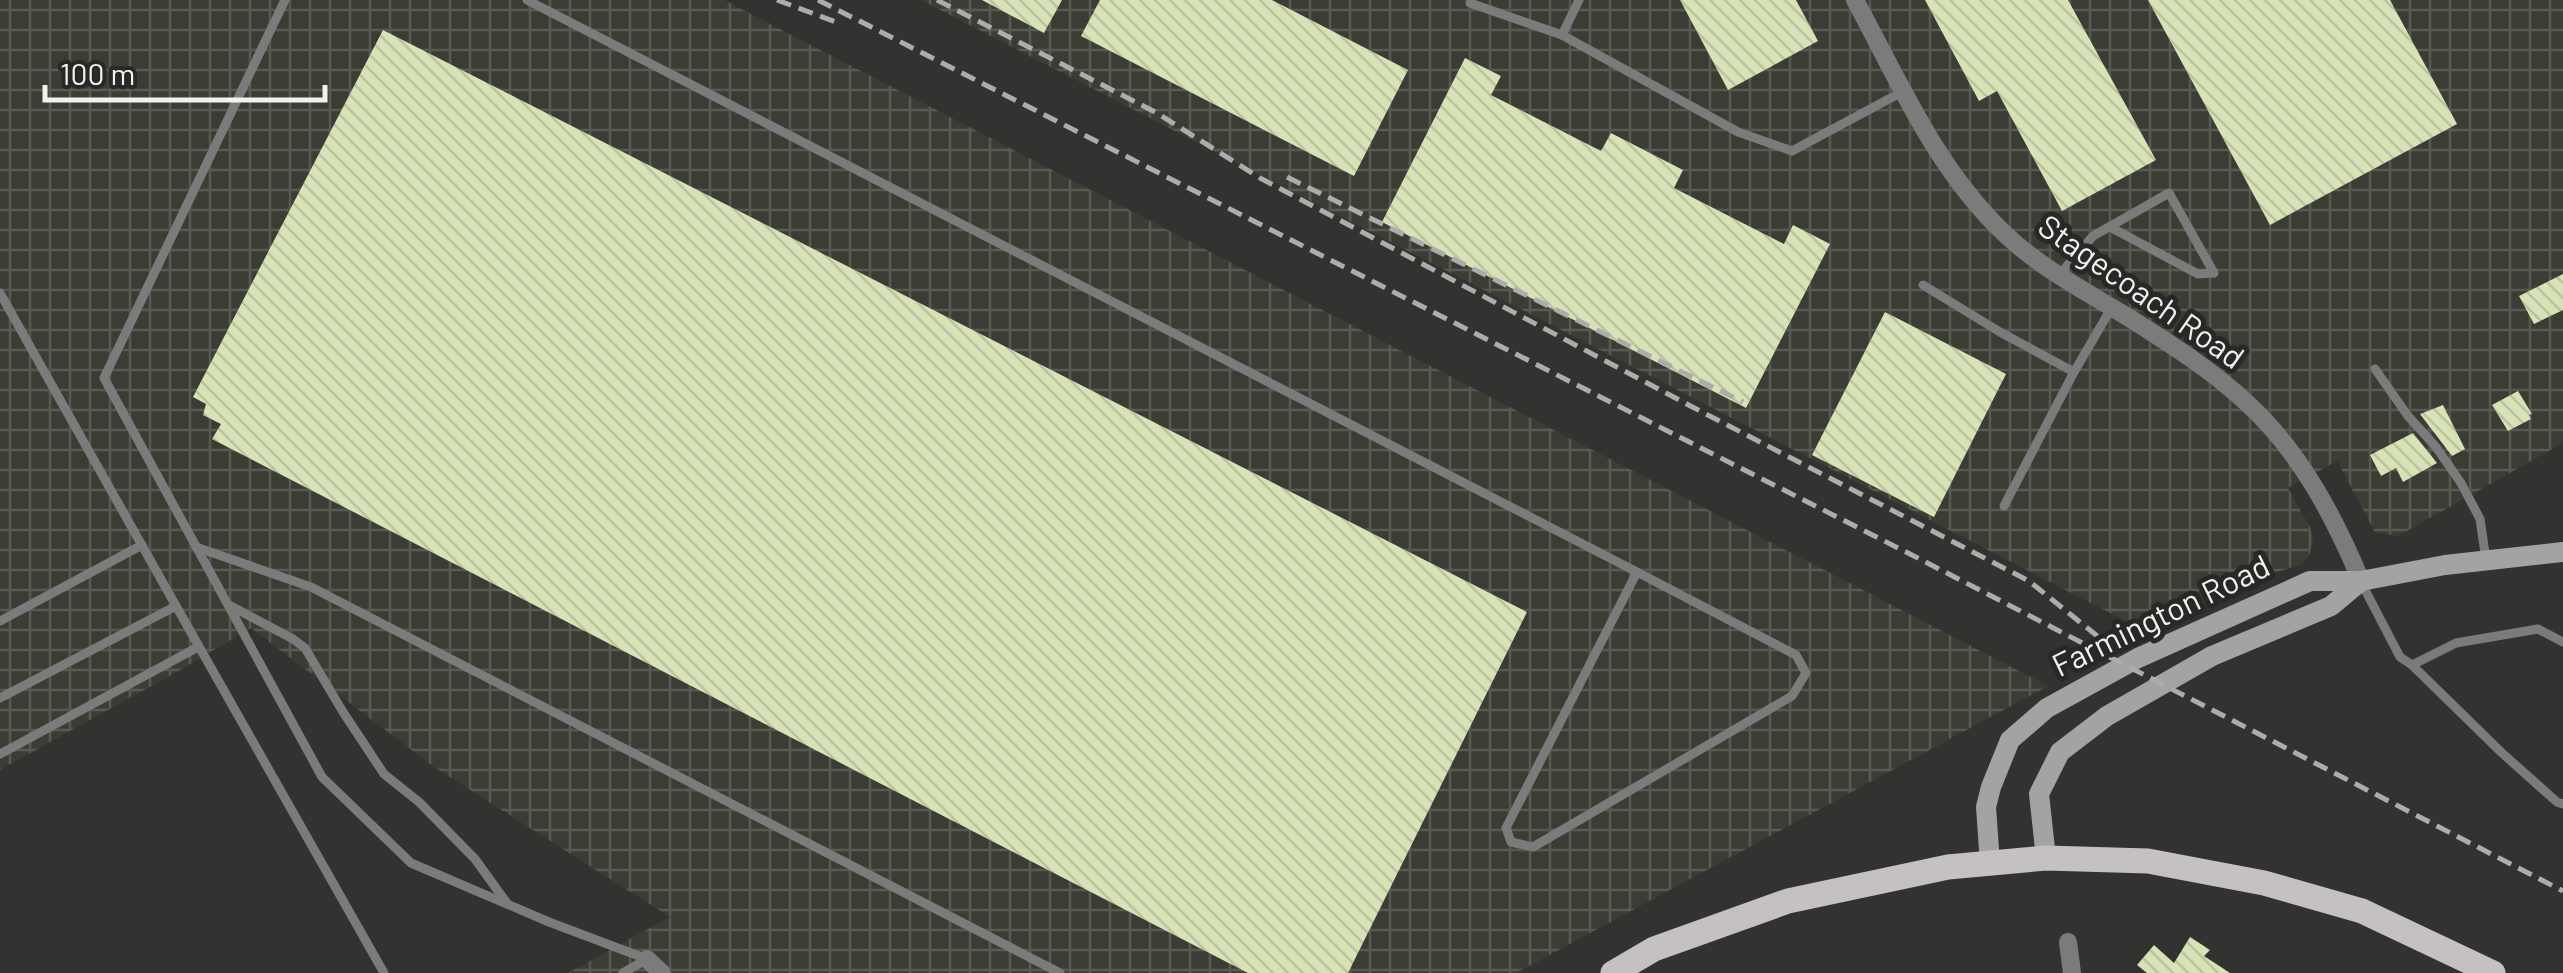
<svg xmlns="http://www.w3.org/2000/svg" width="2563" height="973" viewBox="0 0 2563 973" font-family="Barlow,sans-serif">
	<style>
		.industrial { fill: url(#industrial-grid) }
		.building { fill: url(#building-back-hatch) }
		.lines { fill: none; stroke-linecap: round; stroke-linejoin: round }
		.service { stroke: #7c7a7b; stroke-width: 9 }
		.minor { stroke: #7c7a7b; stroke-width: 18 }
		.secondary { stroke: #a5a2a4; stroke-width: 20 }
		.primary { stroke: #c5c1c3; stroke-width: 25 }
		.rail { stroke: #acadaa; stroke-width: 5; stroke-dasharray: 15 8; stroke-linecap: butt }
		.labels { text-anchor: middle; stroke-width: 10; stroke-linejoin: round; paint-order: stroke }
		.street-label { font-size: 32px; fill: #f2f3f0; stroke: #282926 }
	</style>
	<defs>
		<pattern id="industrial-grid" width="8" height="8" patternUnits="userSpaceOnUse" patternTransform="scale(2.5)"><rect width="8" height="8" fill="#3b3d34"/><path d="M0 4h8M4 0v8" fill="none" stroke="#585a52"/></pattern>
		<pattern id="building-back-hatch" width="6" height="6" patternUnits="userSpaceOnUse" patternTransform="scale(2.5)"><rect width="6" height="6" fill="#d7e2b6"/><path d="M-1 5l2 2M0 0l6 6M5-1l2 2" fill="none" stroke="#bbc3a0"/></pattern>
	</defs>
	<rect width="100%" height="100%" fill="#323330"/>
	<g class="industrial">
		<path d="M0,0h724l1324,686 -532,287h-948l102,-56 -236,-150 -183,-139 -62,37 -189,105z"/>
		<path d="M921,0h1642v443l-165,93 -23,-4 -38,-71 -49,27 22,39 3,12 -3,14 -7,11 -45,14 -47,21 -62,34z"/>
	</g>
	<g class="building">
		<path d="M982,0h80l-18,33z"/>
		<path d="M1100,0h172l136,70 -54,106 -273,-140z"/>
		<path d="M1680,0h116l22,41 -90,49z"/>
		<path d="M1925,0h143l88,160 -94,51 -65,-120 -18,10z"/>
		<path d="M2148,0h242l67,124 -187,101z"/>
		<path d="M383,30l1144,582 -179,361h-100l-1036,-534 9,-15 -18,-9 3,-11 -13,-7z"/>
		<path d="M1465,58l36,18 -10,19 110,56 10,-18 72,37 -9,18 110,56 9,-19 37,19 -84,164 -364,-186z"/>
		<path d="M2563,274v36l-29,14 -15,-28z"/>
		<path d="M1885,312l121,62 -72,143 -122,-62z"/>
		<path d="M2518,391l14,23 -3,1 2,4 -23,12 -16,-26z"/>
		<path d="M2443,405l22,44 -13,7 -32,-42z"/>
		<path d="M2413,433l24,30 -34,19 -7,-14 -15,8 -11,-21z"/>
		<path d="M2190,937l20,13 -6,6 26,17h-83l-10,-8 17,-20 20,18z"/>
	</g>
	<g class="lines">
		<g class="service">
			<path d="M285,0l-181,378 218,399 89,86 138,59 98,37"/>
			<path d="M527,0l1110,572 159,83 10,18 -14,23 -259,151 -22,-5 -5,-14 131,-256"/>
			<path d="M1471,0l-1,3 92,32"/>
			<path d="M1579,0l-17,35 176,97 54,19 110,-59"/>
			<path d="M2060,274l33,-38 76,-43 45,80 -16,1 -88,-47"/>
			<path d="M1923,285l77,47 74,40 38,-65"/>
			<path d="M0,293l176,313"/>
			<path d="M2375,369l33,47 28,31 25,36 19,36 6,41"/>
			<path d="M2004,506l70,-134"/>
			<path d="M196,547l115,40 749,386"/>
			<path d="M2362,584l38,73 12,8 90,88 55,49 6,2"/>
			<path d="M229,605l64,34 12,9 38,64 41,62 35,28 56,57 31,43"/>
			<path d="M0,621l142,-76"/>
			<path d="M2412,665l44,-22 82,-14 25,13"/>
			<path d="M0,698l176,-92 208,367"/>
			<path d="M0,754l198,-107"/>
			<path d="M623,973l24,-14"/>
		</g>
		<g class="minor">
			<path d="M1855,0c44,81 82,171 151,235 36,34 83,58 125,84 41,26 82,52 117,85 52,48 86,112 113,177"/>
			<path d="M2068,942l4,31"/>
			<path d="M647,959l15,14"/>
		</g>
		<g class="secondary">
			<path d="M2046,858l-7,-64 21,-42 47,-36 105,-60 119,-50 30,-25"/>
			<path d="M1990,864l-4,-57 5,-20 19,-47 37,-32 91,-50 172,-77h51l84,-16 118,-13"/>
		</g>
		<path class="primary" d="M1613,973l41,-24 134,-48 160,-34 98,-9 102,3 116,22 98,28 131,62"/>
		<g class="rail">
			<path d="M777,0l59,22"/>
			<path d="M818,0l1092,554 653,337"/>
			<path d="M937,0l220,113 103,65 442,234 327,169 72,58"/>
			<path d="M1287,177l456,225"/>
		</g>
	</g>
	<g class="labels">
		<g class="street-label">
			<text transform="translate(2141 292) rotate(35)" y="11">Stagecoach Road</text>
			<text transform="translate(2161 616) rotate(-26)" y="11">Farmington Road</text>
		</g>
	</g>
	<path d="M45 85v15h280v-15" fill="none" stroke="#f2f3f0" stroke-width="5"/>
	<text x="60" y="85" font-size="30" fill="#f2f3f0" stroke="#282926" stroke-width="8" paint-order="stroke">100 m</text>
</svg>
